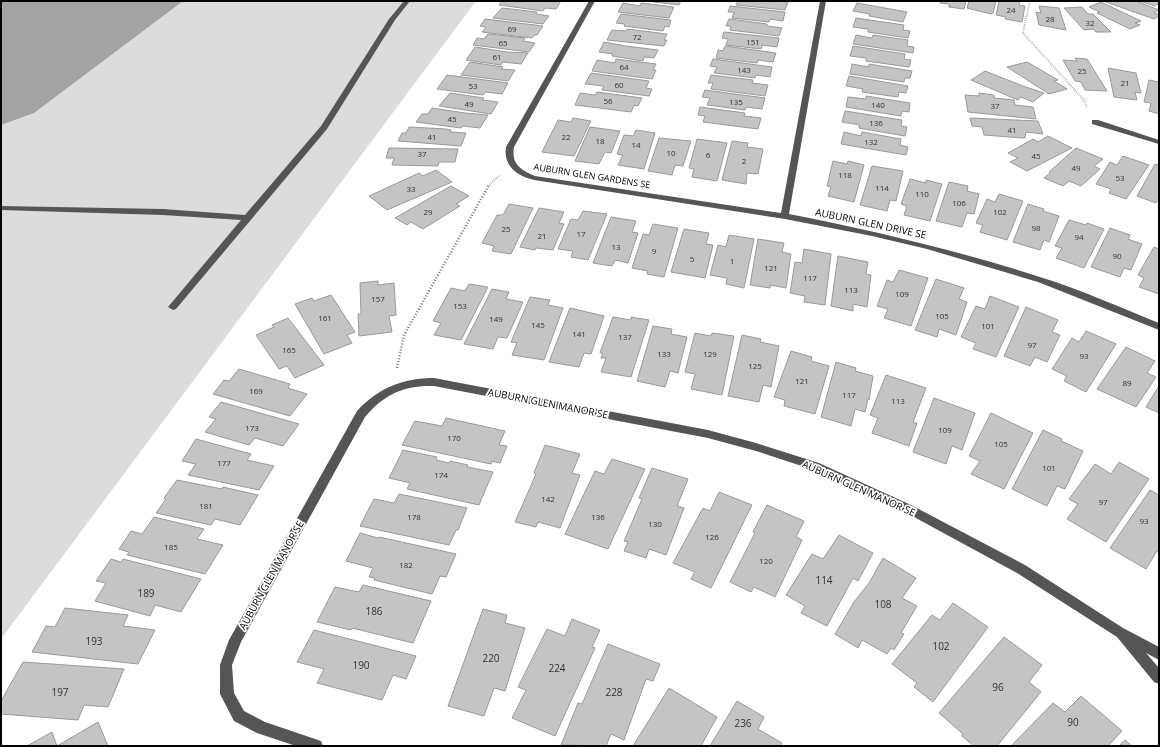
<svg xmlns="http://www.w3.org/2000/svg" width="1160" height="747" viewBox="0 0 1160 747" font-family="'Open Sans',sans-serif">
	<style>
		.green { fill: #dcdcdc }
		.water { fill: #a3a3a3 }
		.building { fill: #c4c4c4; stroke: #999 }
		.lines { fill: none; stroke-linecap: round; stroke-linejoin: round }
		.path-far1 { stroke: #777; stroke-width: 2; stroke-dasharray: 0.5 1.5; stroke-linecap: butt }
		.path { stroke: #777; stroke-width: 2.5; stroke-dasharray: 1 2; stroke-linecap: butt }
		.minor { fill: #555; fill-rule: evenodd }
		.labels { text-anchor: middle; stroke-width: 3.5; stroke-linejoin: round; paint-order: stroke }
		.number-label { font-size: 8px; fill: #313131 }
		.far-street-label { font-size: 9px; fill: #000; stroke: #fff }
		.street-label { font-size: 10px; fill: #000; stroke: #fff }
		.near-number-label { font-size: 10px; fill: #313131 }
	</style>
	<rect width="100%" height="100%" fill="#fff"/>
	<path class="green" d="M1,1h475l-475,638z"/>
	<path class="water" d="M1,1h182l-149,112 -33,12z"/>
	<g class="building">
		<path d="M502,1h59l-5,8 -11,-1 -2,3 -44,-6z"/>
		<path d="M646,1h35l-2,4z"/>
		<path d="M738,1h39l11,1 -3,8 -49,-5z"/>
		<path d="M940,1h26l-2,8 -15,-2v-3l-9,-1z"/>
		<path d="M969,1h27l-3,12 -2,1 -24,-6z"/>
		<path d="M999,1h21l-1,4 6,1 -3,16 -17,-3 1,-2 -10,-2z"/>
		<path d="M1103,1h33l23,9 -5,3 5,2v1l-5,3z"/>
		<path d="M1140,1h19v2l-4,3z"/>
		<path d="M1101,2l40,19 -6,2 5,2 -10,4 -33,-16 3,-1 -11,-5z"/>
		<path d="M623,3l17,3 1,-3 33,4 -5,11 -51,-6z"/>
		<path d="M857,3l50,9 -4,10 -34,-6 1,-2 -17,-3z"/>
		<path d="M730,6l55,6 -2,9 -13,-2 -1,3 -37,-4 2,-6h-6z"/>
		<path d="M1039,6l20,2 7,22 -27,-5 -3,-13 5,1z"/>
		<path d="M1082,7l6,7h5l18,18h-15l-3,-3 -9,1 -20,-22z"/>
		<path d="M502,8l35,4 -1,2 13,2 -6,8 -50,-6z"/>
		<path d="M621,14l50,6 -2,7 -4,-1 -2,5 -39,-5 1,-2 -9,-1z"/>
		<path d="M856,18l48,7 -1,5 7,1 -2,7 -40,-6v-3l-15,-2z"/>
		<path d="M485,19l58,7 -6,9h-3l-2,3 -50,-6 4,-5 -6,-1z"/>
		<path d="M729,19l38,5v2l15,2 -3,8 -49,-6 1,-4h-5z"/>
		<path d="M627,29l40,5 -3,6h3l-3,6 -57,-6 5,-10 14,1z"/>
		<path d="M724,32l55,6 -2,9 -15,-2 -1,4 -35,-4 2,-6 -6,-1z"/>
		<path d="M488,34l37,4 -2,3 12,2 -6,9 -56,-7 4,-7 7,1z"/>
		<path d="M856,35l16,3 1,-3 35,5 -1,6 7,1 -1,6 -60,-9z"/>
		<path d="M604,42l22,4 32,4 -4,8 -10,-1 -1,4 -31,-5 1,-2 -14,-2z"/>
		<path d="M725,46l51,7 -3,9 -15,-2 -1,3 -41,-5 2,-8 5,1z"/>
		<path d="M853,46l52,8 -1,5 7,1 -2,7 -43,-6v-3l-16,-2z"/>
		<path d="M475,47l32,5 21,1 -7,11 -18,-2 -2,3 -35,-5z"/>
		<path d="M1075,58l12,1 20,32 -22,-1 -4,-8 -6,-1 -12,-21 14,1z"/>
		<path d="M616,59l40,5 -3,6h3l-4,9 -60,-8 5,-11 18,3z"/>
		<path d="M713,59l59,8 -2,10 -14,-2 -1,3 -41,-5 3,-6 -7,-1z"/>
		<path d="M470,62l33,5 -2,2 14,1 -7,11 -47,-6z"/>
		<path d="M1027,62l31,18 -4,1 13,8 -18,5 -42,-27z"/>
		<path d="M852,64l17,3v-3l43,7 -2,7h-5l-1,4 -54,-8z"/>
		<path d="M1108,68l28,5 5,20 -6,-1 2,8 -23,-3z"/>
		<path d="M985,71l38,15 21,7 -11,9 -12,-5 -3,3 -47,-20z"/>
		<path d="M591,73l58,8 -3,7 6,1 -3,7 -47,-6 2,-4 -19,-2z"/>
		<path d="M447,75l61,8 -6,11 -16,-2 -3,3 -46,-6z"/>
		<path d="M711,75l42,5 -1,3 16,2 -3,11 -54,-7 2,-6h-5z"/>
		<path d="M849,76l59,10 -2,7 -7,-1 -1,5 -36,-5 1,-3 -17,-3z"/>
		<path d="M1149,80l10,2v32l-10,-3 2,-8 -7,-1z"/>
		<path d="M705,90l60,8 -3,11 -16,-2 -1,3 -38,-5 3,-7 -8,-1z"/>
		<path d="M597,92l45,6 -4,8 -4,-1 -3,7 -56,-7 5,-12 15,2z"/>
		<path d="M450,93l34,5 -2,2 16,2 -7,12 -52,-8z"/>
		<path d="M979,93l15,2v3l20,2 1,5 18,2 3,12 -68,-7 -3,-17 14,1z"/>
		<path d="M866,96l44,7 -1,9 -7,-1 -1,5 -55,-9 2,-10 18,2z"/>
		<path d="M700,107l45,6 -1,3 17,2 -3,11 -55,-7 2,-6 -7,-1z"/>
		<path d="M432,108l33,5 23,2 -8,13 -17,-2 -2,2 -45,-6 6,-8h6z"/>
		<path d="M845,111l57,9 -1,6 6,1 -2,9 -46,-8 1,-3 -18,-3z"/>
		<path d="M573,118l18,3 -17,35 -32,-4 16,-32 13,2z"/>
		<path d="M970,118l68,3 5,13 -17,-2 -1,6h-3l-38,-3 -2,-8 -10,-1z"/>
		<path d="M409,127l37,2 5,1 -1,2 16,1 -5,13 -63,-5 4,-8h4z"/>
		<path d="M590,127l30,4 -9,22 -6,-1 -6,12 -24,-3z"/>
		<path d="M636,130l19,3 -11,36 -26,-4 5,-10 -6,-1 7,-19 9,1z"/>
		<path d="M844,132l17,4 1,-4 39,7 -1,6 8,2 -2,8 -65,-11z"/>
		<path d="M1048,136l24,12 -45,23 -17,-9 8,-4 -10,-5 25,-14 5,3z"/>
		<path d="M659,138l32,3 -8,25 -8,-1 -3,10 -24,-4z"/>
		<path d="M697,139l30,4 -10,38 -25,-4 2,-8 -5,-1z"/>
		<path d="M732,141l16,2 -1,4 16,2 -5,25 -11,-1 -1,11 -24,-4z"/>
		<path d="M389,148l69,1 -3,13h-16l-1,4 -46,-1 2,-7h-8z"/>
		<path d="M1076,148l27,11 -9,7 6,3 -19,17 -12,-5 -6,5 -19,-8 6,-5 -1,-1z"/>
		<path d="M1123,156l26,9 -23,34 -17,-6 2,-4 -15,-5 14,-22 7,3z"/>
		<path d="M833,161l14,3 1,-3 16,4 -10,37 -26,-6 3,-9 -4,-1z"/>
		<path d="M1155,164l4,1v34l-3,4 -19,-7z"/>
		<path d="M872,166l31,5 -7,30 -6,-1 -3,11 -27,-6z"/>
		<path d="M436,170l16,12 -65,28 -18,-14 50,-23 4,3z"/>
		<path d="M910,179l16,4v-3l16,4 -12,37 -26,-6 3,-9 -6,-2z"/>
		<path d="M949,182l19,4 -1,5 12,3 -5,20 -7,-1 -5,14 -26,-6z"/>
		<path d="M451,186l18,10 -13,8 4,2 -37,23 -12,-7 -4,3 -12,-7z"/>
		<path d="M999,194l24,7 -16,39 -27,-8 3,-7 -7,-2 11,-24 8,3z"/>
		<path d="M509,204l24,4 -22,46 -19,-3 2,-5 -12,-3 15,-28h6z"/>
		<path d="M1028,204l16,5 -1,2 16,5 -10,26 -5,-2 -4,10 -27,-8z"/>
		<path d="M539,208l25,4 -5,11 5,1 -11,26 -17,-2 -1,2 -15,-3z"/>
		<path d="M583,211l24,3 -19,46 -17,-3 2,-6 -15,-2 13,-30 7,1z"/>
		<path d="M611,217l25,4 -4,11 6,1 -10,30 -13,-3 -3,6 -19,-3z"/>
		<path d="M1069,220l17,5 1,-2 17,6 -20,39 -28,-10 6,-10 -7,-2z"/>
		<path d="M653,224l25,4 -14,49 -17,-3 1,-3 -16,-3 11,-34 6,1z"/>
		<path d="M1110,228l20,7 -2,4 14,5 -11,26 -7,-2 -4,9 -29,-10z"/>
		<path d="M684,229l25,4 -3,11 7,1 -8,33 -34,-6z"/>
		<path d="M729,235l25,4 -10,49 -18,-4 1,-6 -17,-3 8,-30 8,2z"/>
		<path d="M758,239l26,4 -2,9 9,2 -5,34 -16,-3v3l-20,-3z"/>
		<path d="M1154,247l5,2v45l-20,-7 5,-9 -6,-3z"/>
		<path d="M804,249l27,5 -6,51 -21,-3 1,-6 -15,-3 5,-31 7,1z"/>
		<path d="M838,256l30,6 -2,12 5,1 -4,32 -14,-3v7l-22,-5z"/>
		<path d="M899,270l29,8 -17,48 -27,-8 4,-9 -11,-3 10,-26 6,2z"/>
		<path d="M936,279l28,9 -5,11 8,3 -11,33 -17,-6 -2,8 -22,-7z"/>
		<path d="M378,281v4l16,-2 2,32 -7,1 3,16 -33,4 -1,-22h3l-1,-31z"/>
		<path d="M469,284l19,3 -27,53 -27,-5 7,-12 -8,-2 18,-33 14,3z"/>
		<path d="M492,289l17,3 -3,7 17,3 -16,36 -9,-1 -5,12 -29,-5z"/>
		<path d="M331,295l24,37 -8,3 5,8 -28,11 -29,-50 17,-6 2,3z"/>
		<path d="M990,296l29,11 -23,50 -23,-8 3,-6 -15,-6 15,-31 9,3z"/>
		<path d="M530,297l20,3 -2,5 15,3 -19,52 -32,-5 5,-12 -6,-1z"/>
		<path d="M1026,307l32,13 -6,12 8,3 -13,27 -12,-5 -5,9 -26,-10z"/>
		<path d="M570,308l34,8 -13,38 -7,-1 -5,14 -30,-5z"/>
		<path d="M613,317l18,3v-3l18,3 -18,57 -30,-5 5,-14h-5l2,-5h-3z"/>
		<path d="M288,318l36,47 -29,13 -8,-12 -8,3 -23,-34 18,-8 -2,-2z"/>
		<path d="M653,326l19,3 -1,5 16,3 -9,36 -8,-2 -5,16 -28,-6z"/>
		<path d="M1086,331l30,13 -30,48 -22,-11 3,-5 -15,-7 20,-31 7,4z"/>
		<path d="M695,333l16,3 1,-3 22,3 -12,59 -31,-6 4,-15 -10,-2z"/>
		<path d="M742,335l19,4 -1,3 19,4 -8,41 -8,-2 -4,17 -31,-6z"/>
		<path d="M1126,347l29,14 -8,12 9,4 -20,30 -39,-18z"/>
		<path d="M791,351l21,6 -1,4 18,5 -14,48 -31,-8 1,-6 -11,-3z"/>
		<path d="M836,362l20,6 -1,3 18,5 -4,24 -1,-1 -3,13 -10,-3 -4,17 -30,-9z"/>
		<path d="M239,369l51,15 -2,4 19,6 -17,22 -77,-22 11,-14 5,1z"/>
		<path d="M886,375l40,13 -13,34 4,1 -8,23 -37,-13 6,-15 -8,-3z"/>
		<path d="M1159,386v27l-13,-6z"/>
		<path d="M934,398l41,15 -13,37 -10,-4 -6,18 -33,-12z"/>
		<path d="M221,402l78,22 -16,22 -28,-8 -6,7 -44,-13 11,-13 -7,-2z"/>
		<path d="M991,413l42,20 -29,56 -33,-15 9,-13 -11,-5z"/>
		<path d="M446,418l59,13 -6,14 8,1 -7,17 -8,-2 -1,3 -89,-19 13,-24 27,5z"/>
		<path d="M1043,430l19,9 -1,2 22,10 -18,38 -8,-3 -10,20 -35,-17z"/>
		<path d="M196,439l55,15 -4,6 27,6 -15,24 -71,-15 8,-11 -14,-3z"/>
		<path d="M545,445l35,9 -8,19 8,2 -20,53 -22,-6 -2,5 -21,-5 21,-48 -2,-1z"/>
		<path d="M403,450l34,7 -1,3 13,3 1,-2 18,4 -1,2 26,5 -14,33 -72,-16 3,-6 -21,-5z"/>
		<path d="M612,459l33,10 -37,80 -43,-15 30,-63 9,3z"/>
		<path d="M1119,462l30,17 -43,63 -39,-23 11,-15 -9,-5 26,-35 16,10z"/>
		<path d="M652,468l36,11 -11,27 7,2 -18,47 -17,-6 -3,9 -22,-7 4,-9 -4,-1 18,-42 -3,-1z"/>
		<path d="M177,480l45,9 1,-2 35,8 -18,30 -25,-6 -4,6 -55,-12 10,-14 -2,-1z"/>
		<path d="M1150,490l9,5v57l-2,-1 -11,18 -36,-21z"/>
		<path d="M719,492l33,13 -41,83 -20,-9 4,-7 -22,-9 30,-55 7,3z"/>
		<path d="M399,494l68,14 -9,22h-2l-7,15 -89,-19 14,-27 20,4z"/>
		<path d="M767,505l37,16 -8,16 6,3 -27,57 -21,-10 -3,5 -21,-10 25,-49 -2,-1z"/>
		<path d="M154,517l50,12 -7,10 26,6 -18,29 -78,-19 2,-3 -10,-3 12,-18 11,3z"/>
		<path d="M360,533l18,5 1,-1 77,17 -10,23 -6,-1 -8,18 -58,-14 1,-2 -6,-1 4,-9 -27,-7z"/>
		<path d="M839,535l34,18 -15,28 -5,-3 -26,48 -26,-13 4,-7 -19,-11 26,-41 11,5z"/>
		<path d="M883,558l33,20 -14,20 15,8 -16,27 3,1 -10,16 -3,-2 -4,6 -25,-14 -4,8 -23,-14 19,-32 15,-19z"/>
		<path d="M111,559l10,3 2,-3 78,20 -20,33 -26,-7 -5,11 -55,-15 11,-18 -10,-2z"/>
		<path d="M363,585l68,16 -18,42 -61,-15 -1,2 -34,-8 18,-35 24,5z"/>
		<path d="M953,603l35,24 -55,75 -19,-15 3,-4 -25,-19 40,-49 8,5z"/>
		<path d="M65,608l63,7 -5,11 32,4 -17,34 -106,-12 14,-26 9,1z"/>
		<path d="M483,609l24,6 -2,8 20,5 -20,63 -11,-3 -10,28 -36,-10z"/>
		<path d="M572,619l28,11 -8,17 3,1 -40,88 -43,-18 14,-28 -8,-3 29,-58 18,7z"/>
		<path d="M314,630l102,26 -10,23 -13,-4 -11,25 -65,-17 7,-14 -27,-7z"/>
		<path d="M1004,637l38,28 -13,17 12,10 -44,54h-23l-12,-10 1,-2 -24,-21z"/>
		<path d="M608,644l52,20 -7,17 -7,-2 -22,61 -13,-6 -5,12 -45,-1 17,-42 4,1z"/>
		<path d="M23,662l101,7 -16,38 -24,-2 -6,15 -77,-6v-13z"/>
		<path d="M669,688l48,29 -16,29h-68z"/>
		<path d="M1081,696l41,35 -14,15h-97l42,-43 12,9z"/>
		<path d="M737,701l27,16 -6,12 24,14 -2,3h-70z"/>
		<path d="M98,722l10,24h-81l25,-14 5,14z"/>
		<path d="M1125,740l7,6h-13z"/>
	</g>
	<g class="lines">
		<g class="path-far1">
			<path d="M1030,1l-7,32 61,67 3,7"/>
			<path d="M488,186l12,-11"/>
		</g>
		<path class="path" d="M397,368l7,-33 85,-150"/>
		<g class="minor">
			<path d="M404,1h6l-15,19 -68,109 -151,180 -3,1 -5,-3 73,-87 -78,-5 -162,-5v-4l162,3 82,6 76,-89 68,-107z"/>
			<path d="M589,1h6l-81,146c-3,17 7,23 21,29l246,37 39,-212h6l-37,213c86,17 171,37 254,64 39,12 78,30 116,45v7l-121,-48 -111,-33 -55,-13 -87,-17 -251,-39c-17,-4 -31,-14 -28,-33z"/>
			<path d="M1092,120h6l61,20v4l-67,-20z"/>
			<path d="M434,378l274,52 48,13 63,20 92,42 114,60 98,63 36,19v13l-13,-7 13,15v16l-5,-2 -37,-45 -100,-64 -114,-62 -92,-42 -55,-18 -48,-13 -274,-52c-29,-1 -50,8 -69,31l-124,225 -9,23 2,28 10,18 21,11 56,19 2,5h-27l-39,-13 -23,-12 -14,-27v-29l9,-25 128,-229c21,-23 46,-33 77,-33z"/>
		</g>
	</g>
	<g class="labels">
		<g class="number-label">
			<text x="1011" y="13">24</text>
			<text x="1050" y="22">28</text>
			<text x="1090" y="26">32</text>
			<text x="512" y="32">69</text>
			<text x="637" y="40">72</text>
			<text x="753" y="45">151</text>
			<text x="503" y="46">65</text>
			<text x="497" y="60">61</text>
			<text x="624" y="70">64</text>
			<text x="744" y="73">143</text>
			<text x="1082" y="74">25</text>
			<text x="1125" y="86">21</text>
			<text x="619" y="88">60</text>
			<text x="473" y="89">53</text>
			<text x="608" y="104">56</text>
			<text x="736" y="105">135</text>
			<text x="469" y="107">49</text>
			<text x="878" y="108">140</text>
			<text x="995" y="109">37</text>
			<text x="452" y="122">45</text>
			<text x="876" y="126">136</text>
			<text x="1012" y="133">41</text>
			<text x="432" y="140">41</text>
			<text x="566" y="140">22</text>
			<text x="600" y="144">18</text>
			<text x="871" y="145">132</text>
			<text x="636" y="148">14</text>
			<text x="671" y="156">10</text>
			<text x="422" y="157">37</text>
			<text x="708" y="158">6</text>
			<text x="1036" y="159">45</text>
			<text x="744" y="164">2</text>
			<text x="1076" y="171">49</text>
			<text x="845" y="178">118</text>
			<text x="1120" y="181">53</text>
			<text x="882" y="191">114</text>
			<text x="411" y="192">33</text>
			<text x="922" y="197">110</text>
			<text x="959" y="206">106</text>
			<text x="428" y="215">29</text>
			<text x="1000" y="215">102</text>
			<text x="1036" y="231">98</text>
			<text x="506" y="232">25</text>
			<text x="581" y="237">17</text>
			<text x="542" y="239">21</text>
			<text x="1079" y="240">94</text>
			<text x="616" y="250">13</text>
			<text x="654" y="254">9</text>
			<text x="1117" y="259">90</text>
			<text x="692" y="262">5</text>
			<text x="732" y="264">1</text>
			<text x="771" y="271">121</text>
			<text x="810" y="281">117</text>
			<text x="851" y="293">113</text>
			<text x="902" y="297">109</text>
			<text x="378" y="302">157</text>
			<text x="460" y="309">153</text>
			<text x="942" y="319">105</text>
			<text x="325" y="321">161</text>
			<text x="496" y="322">149</text>
			<text x="538" y="328">145</text>
			<text x="988" y="329">101</text>
			<text x="579" y="337">141</text>
			<text x="625" y="340">137</text>
			<text x="1032" y="348">97</text>
			<text x="289" y="353">165</text>
			<text x="664" y="357">133</text>
			<text x="710" y="357">129</text>
			<text x="1084" y="359">93</text>
			<text x="755" y="369">125</text>
			<text x="802" y="384">121</text>
			<text x="1127" y="386">89</text>
			<text x="256" y="394">169</text>
			<text x="849" y="398">117</text>
			<text x="898" y="404">113</text>
			<text x="252" y="431">173</text>
			<text x="945" y="433">109</text>
			<text x="454" y="441">170</text>
			<text x="1001" y="447">105</text>
			<text x="224" y="466">177</text>
			<text x="1049" y="471">101</text>
			<text x="441" y="478">174</text>
			<text x="548" y="502">142</text>
			<text x="1103" y="505">97</text>
			<text x="206" y="509">181</text>
			<text x="414" y="520">178</text>
			<text x="598" y="520">136</text>
			<text x="1144" y="524">93</text>
			<text x="655" y="527">130</text>
			<text x="712" y="540">126</text>
			<text x="171" y="550">185</text>
			<text x="766" y="564">120</text>
			<text x="406" y="568">182</text>
		</g>
		<g class="far-street-label">
			<text transform="translate(592 176) rotate(9)" y="3">AUBURN GLEN GARDENS SE</text>
		</g>
		<g class="street-label">
			<text transform="translate(871 223) rotate(12)" y="4">AUBURN GLEN DRIVE SE</text>
			<text transform="translate(548 403) rotate(11)" y="4">AUBURN GLEN MANOR SE</text>
			<text transform="translate(859 488) rotate(24)" y="4">AUBURN GLEN MANOR SE</text>
			<text transform="translate(271 575) rotate(-61)" y="4">AUBURN GLEN MANOR SE</text>
		</g>
		<g class="near-number-label">
			<text x="824" y="584">114</text>
			<text x="146" y="597">189</text>
			<text x="883" y="608">108</text>
			<text x="374" y="615">186</text>
			<text x="94" y="645">193</text>
			<text x="941" y="650">102</text>
			<text x="491" y="662">220</text>
			<text x="361" y="669">190</text>
			<text x="557" y="672">224</text>
			<text x="998" y="691">96</text>
			<text x="60" y="696">197</text>
			<text x="614" y="696">228</text>
			<text x="1073" y="726">90</text>
			<text x="743" y="727">236</text>
		</g>
	</g>
	<rect width="1160" height="747" fill="none" stroke="#000000" stroke-width="4"/>
</svg>
